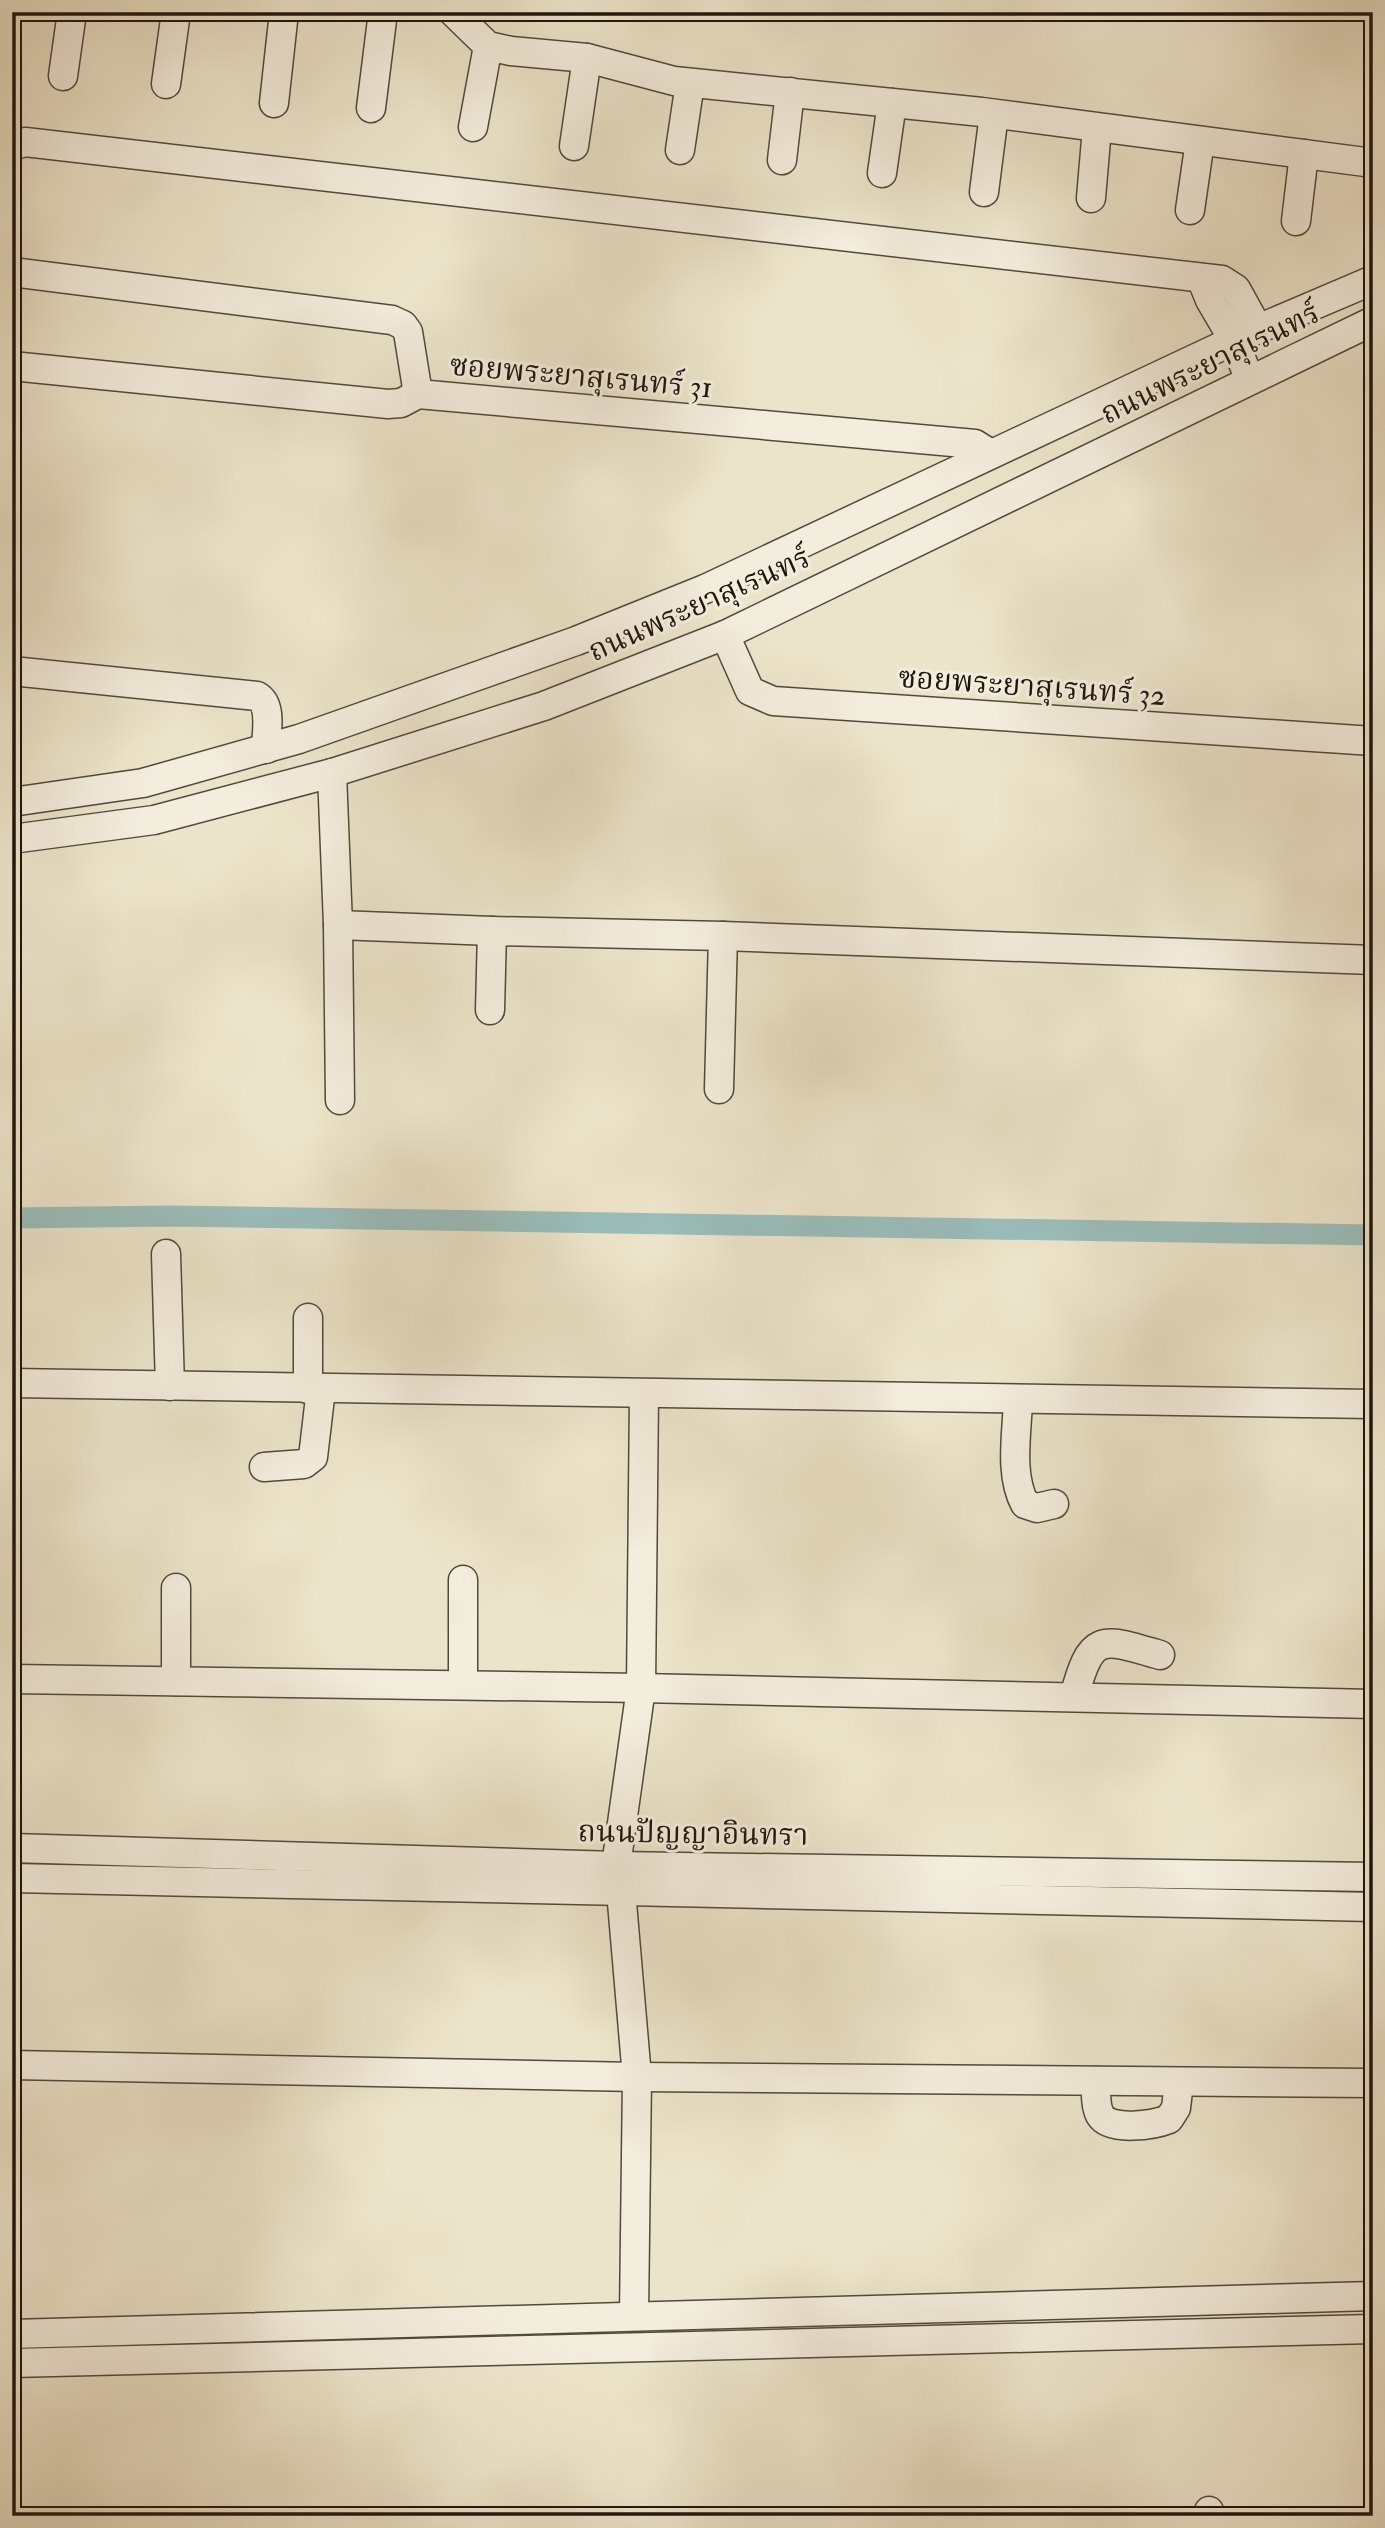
<svg xmlns="http://www.w3.org/2000/svg" width="1385" height="2528" viewBox="0 0 1385 2528" font-family="'IM FELL Double Pica','Noto Serif Thai',serif">
	<style>
		.lines { fill: none; stroke-linecap: round; stroke-linejoin: round }
		.canal { stroke: #9abebc; stroke-width: 21 }
		.minor-casing { stroke: #52493c; stroke-width: 31 }
		.minor { stroke: #f3eddd; stroke-width: 28 }
		.labels { text-anchor: middle; stroke-width: 6; stroke-linejoin: round; paint-order: stroke }
		.street-label { font-size: 30px; fill: #1e150d; stroke: #f3eddd }
	</style>
	<rect width="100%" height="100%" fill="#ece4ca"/>
	<filter id="stains"><feTurbulence type="fractalNoise" baseFrequency=".00286" numOctaves="4"/><feColorMatrix values="0 0 0 0 .2 0 0 0 0 .09 0 0 0 0 .02 0 0 0 .5 -.17"/></filter>
	<radialGradient id="worn" r=".72"><stop offset=".6" stop-color="#630" stop-opacity="0"/><stop offset="1" stop-color="#630" stop-opacity=".3"/></radialGradient>
	<g class="lines">
		<path class="canal" d="M12,1218l158,-2 1203,19"/>
		<defs>
			<g id="minor">
				<path d="M453,12l35,34 23,5 76,7 87,23 308,31 391,51"/>
				<path d="M63,76l9,-64"/>
				<path d="M166,84l10,-72"/>
				<path d="M274,103l10,-91"/>
				<path d="M371,108l12,-96"/>
				<path d="M473,127l15,-81"/>
				<path d="M12,146l13,-4 1197,138 14,9 22,40"/>
				<path d="M574,146l13,-88"/>
				<path d="M680,150l10,-67"/>
				<path d="M782,160l8,-68"/>
				<path d="M882,173l10,-70"/>
				<path d="M984,192l10,-78"/>
				<path d="M1091,198l6,-70"/>
				<path d="M1190,210l10,-69"/>
				<path d="M1296,221l8,-67"/>
				<path d="M12,272l380,48 11,5 5,7 10,62 557,50 16,10"/>
				<path d="M1201,278l9,22 24,41 16,39"/>
				<path d="M12,366l376,38 13,-1 17,-9"/>
				<path d="M725,635l25,56 23,10 600,40"/>
				<path d="M12,671l245,25c16,9 9,37 9,53"/>
				<path d="M332,773l6,152 2,175"/>
				<path d="M12,802l131,-19 156,-44 277,-98 129,-52 553,-260 115,-49"/>
				<path d="M12,839l142,-19 178,-47 212,-67 181,-71 648,-314"/>
				<path d="M338,925l154,6 231,5 -4,153"/>
				<path d="M723,936l650,24"/>
				<path d="M490,1010l2,-79"/>
				<path d="M166,1254l4,132"/>
				<path d="M308,1318v71"/>
				<path d="M12,1383l1361,21"/>
				<path d="M1018,1400c-1,34 -9,74 7,104l12,4 17,-4"/>
				<path d="M264,1467l40,-3 9,-7 8,-68"/>
				<path d="M176,1588v93"/>
				<path d="M12,1679l629,9 732,16"/>
				<path d="M463,1685v-105"/>
				<path d="M1074,1697c17,-64 26,-60 86,-42"/>
				<path d="M12,1848l604,18 757,11"/>
				<path d="M12,1878l1361,29"/>
				<path d="M12,2065l625,12 736,6"/>
				<path d="M1096,2081c0,11 -1,24 4,34 10,17 54,10 69,4l7,-11 3,-26"/>
				<path d="M634,2315l3,-238 -16,-186 -5,-25 25,-178 3,-293"/>
				<path d="M12,2334l1361,-38"/>
				<path d="M12,2363l1361,-34"/>
				<path d="M1209,2511v5"/>
			</g>
		</defs>
		<use href="#minor" class="minor-casing"/>
		<use href="#minor" class="minor"/>
	</g>
	<g class="labels">
		<g class="street-label">
			<text transform="translate(1210 363) rotate(-26)" y="10">ถนนพระยาสุเรนทร์</text>
			<text transform="translate(581 376) rotate(5)" y="10">ซอยพระยาสุเรนทร์ 31</text>
			<text transform="translate(699 604) rotate(-24)" y="10">ถนนพระยาสุเรนทร์</text>
			<text transform="translate(1032 686) rotate(4)" y="10">ซอยพระยาสุเรนทร์ 32</text>
			<text transform="translate(693 1833) rotate(1)" y="10">ถนนปัญญาอินทรา</text>
		</g>
	</g>
	<rect width="1385" height="2528" fill="none" stroke="#ece4ca" stroke-width="42"/>
	<rect x="14" y="14" width="1357" height="2500" fill="none" stroke="#1e150d" stroke-width="3.5"/>
	<rect x="21" y="21" width="1343" height="2486" fill="none" stroke="#1e150d" stroke-width="2"/>
	<rect width="100%" height="100%" filter="url(#stains)"/>
	<rect width="100%" height="100%" fill="url(#worn)"/>
</svg>
